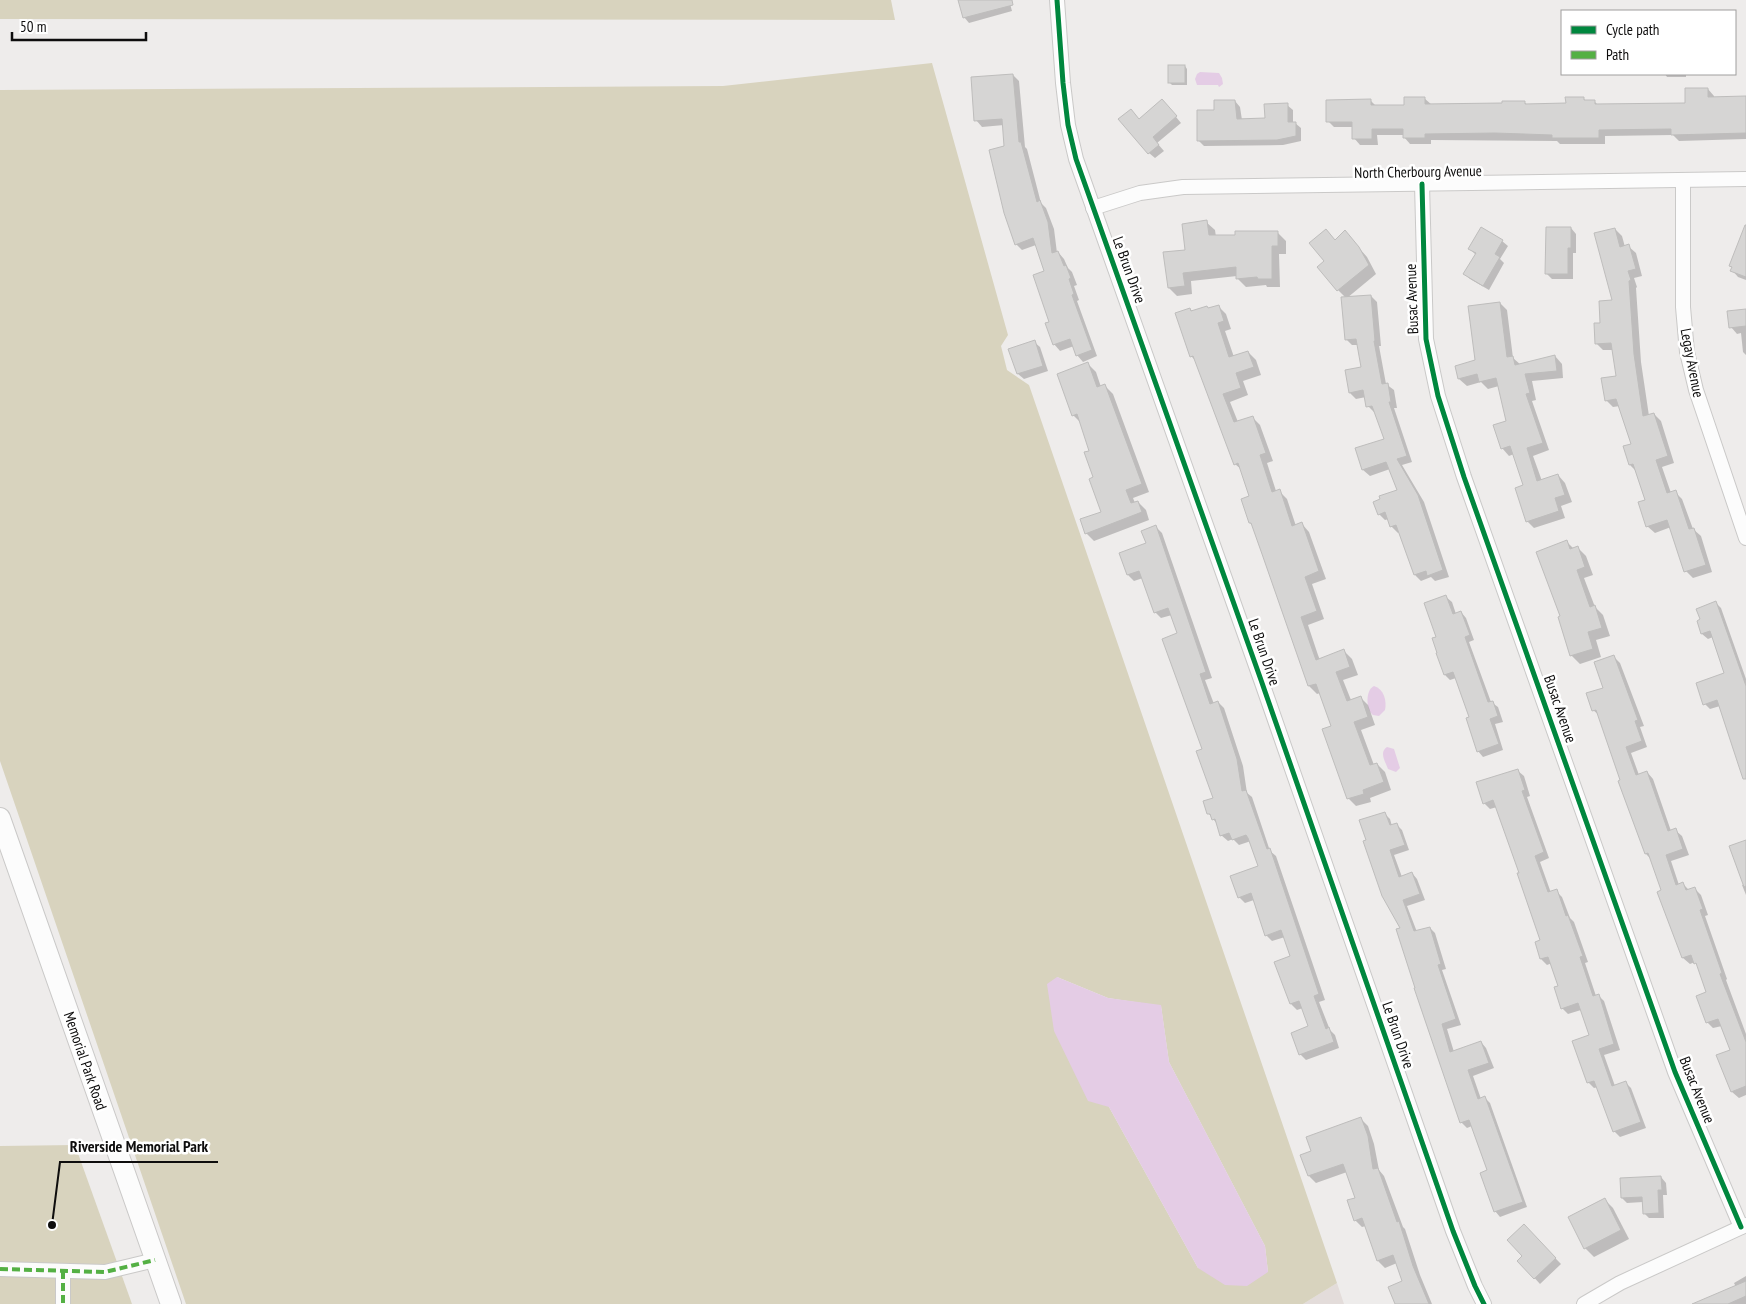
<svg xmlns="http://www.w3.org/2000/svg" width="1746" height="1304" viewBox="0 0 1746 1304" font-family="'PT Sans Narrow',sans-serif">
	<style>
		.built { fill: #e3dcda }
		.green { fill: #d8d3be; fill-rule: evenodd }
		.water { fill: #e4cce5 }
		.shadow { fill: #0003 }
		.building { fill: #d6d5d4; stroke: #bebdbc }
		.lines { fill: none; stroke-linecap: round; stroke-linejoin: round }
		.street-casing { stroke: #cac9c8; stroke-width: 16 }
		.secondary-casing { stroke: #cac9c8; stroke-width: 22 }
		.street { stroke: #fcfcfc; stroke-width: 14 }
		.secondary { stroke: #fcfcfc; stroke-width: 20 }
		.quiet { stroke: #54b044; stroke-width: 4; stroke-dasharray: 8 4; stroke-linecap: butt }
		.cycleway-casing { stroke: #fff; stroke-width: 8 }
		.cycleway { stroke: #00873e; stroke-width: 5 }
		.labels { text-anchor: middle; stroke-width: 5; stroke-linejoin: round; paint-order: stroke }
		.street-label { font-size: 15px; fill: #0e0d0d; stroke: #fff }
		.leader { fill: none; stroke: #0e0d0d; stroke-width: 2 }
		.callout-dot { fill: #0e0d0d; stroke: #fff; stroke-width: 2 }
		.callout-label { font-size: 16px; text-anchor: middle; font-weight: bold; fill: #0e0d0d; stroke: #fff; stroke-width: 5; stroke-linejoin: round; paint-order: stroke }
	</style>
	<rect width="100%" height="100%" fill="#eeeceb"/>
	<path class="built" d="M1337,1283l7,21h-41z"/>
	<g class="green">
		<path d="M0,0h891l4,20 -895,-1z"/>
		<path d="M932,63l76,272 -7,11 6,24 22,15 308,898 -34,21h-1117l-186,-543v-671l723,-4zM1057,977l51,21 53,8 8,56 96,184 3,26 -70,-4 -89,-161z"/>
		<path d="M75,1145l57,159h-132v-158z"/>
	</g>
	<g class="water">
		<path d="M1200,72l19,1 3,5 1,6 -4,3 -1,-2h-21l-2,-6 2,-5z"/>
		<path d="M1374,686c10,3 13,15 11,24l-6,6 -6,-1c-7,-5 -8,-25 1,-29z"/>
		<path d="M1387,747l7,2 6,19 -4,4 -8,-3c-3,-8 -9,-17 -1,-22z"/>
		<path d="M1057,977l51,21 53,7 8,57 96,184 3,26 -21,14 -22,-1 -27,-17 -89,-161 -21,-6 -34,-70 -7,-47z"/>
	</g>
	<g class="shadow">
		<path d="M959,0h50l3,11 -43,12 -5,-6z"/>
		<path d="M1185,66l2,3v16h-15l-3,-3z"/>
		<path d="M1665,74h21v3h-19z"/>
		<path d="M1013,75l6,6 6,66 2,2 14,54 5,5 8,21 3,24 1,-1 6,7 4,9 4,4 5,13 -3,1 5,14 -2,1 20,55 -14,6 -6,-7 -3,-9 -14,5 -6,-7 -9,-72 -9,-27 -14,5 -6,-6 -12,-119 -22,2 -6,-7z"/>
		<path d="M1708,89l6,7v2h32v41l-67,2 -6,-6 -68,1v8h-45l-3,-3 -126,-1v4h-21l-6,-7v-2h-27l1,10h-18l-6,-7 -1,-11h-19l-6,-6 43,-20 6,6 29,-1 18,-8 8,7 93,-2 3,2 39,-1 16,-6 4,4 7,-1 4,4h88z"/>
		<path d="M1235,101l5,6 2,13 24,-1 21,-14 6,5v13h2l6,5v13l-18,4 -79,1 -6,-6 17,-29z"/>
		<path d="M1167,106l14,17 -24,20 7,8 -9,7 -6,-5 -9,-33z"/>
		<path d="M1206,222l9,8 1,7 61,-5 9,9v13h-7l1,33h-13l-1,-2 -20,2 -9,-9v-2l-46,5 1,13 -15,2 -8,-8 18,-37z"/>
		<path d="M1571,228l5,6v19h-3v26h-21l-6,-6z"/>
		<path d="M1746,228v52l-8,-3 -6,-7 1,-2 -3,-2z"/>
		<path d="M1615,229l7,7 3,11 3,-1 8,7 6,23 -8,2 3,9 -1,1 5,74 8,54 5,-2 7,7 13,42 -12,4 9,26 4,-1 7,7 11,30 8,7 11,36 -19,6 -7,-7 -15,-44 -16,6 -8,-7 -1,-26 -10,-29 -6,-6 -5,-18 7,-2 -12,-39 -7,1 -7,-7 11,-23 -3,-27h-11l-7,-7 5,-19 13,-23z"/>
		<path d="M1345,232l22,25 9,17 -29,24 24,-2 6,6 4,44h-2l7,38 8,6 3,18h-3l18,54 -10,3 22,37 25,75 -14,4 -4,-4 -10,4 -6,-6 -16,-43 -1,1 -7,-7 -2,-7 -4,1 -6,-6 19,-23 -8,-22 -20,7 -7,-6 -7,-21 29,-9 -9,-28h-2l-6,-6 -2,-9 -10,2 -6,-6 12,-25 -4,-23h-6l-6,-6v-41l-8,-8 -12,-29 9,-20z"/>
		<path d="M1502,241l6,5 -8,13 4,4 -15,27 -19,-11 -5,-5 11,-19 -6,-6z"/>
		<path d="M1500,303l7,7 6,48 8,7 34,-9 7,8 1,14 -31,3 4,19 -4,1 17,49 -16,6 9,25 16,-6 7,8 7,19 -11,4 4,12 -31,10 -7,-7 -3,-35 -10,-32 -5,2 -7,-8 6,-26 -9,-36 -11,3 -7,-7 -14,4 -8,-7 17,-18z"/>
		<path d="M1218,306l8,8 5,15 -6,2 9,26 14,-5 8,8 5,15 -18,6 5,14 -18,7 8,20 14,-5 8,8 13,36 -6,2 9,28h3l8,8 9,27 6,-2 7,8 17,47 -14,5 12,35 -16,6 10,30 2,5 24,-9 8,8 6,16 -15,5 8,20 9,-3 8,8 7,20 -14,5 13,35 3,-1 8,8 6,18 -21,8 1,4 -15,4 -8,-8 -16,-71 -12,-34 -3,1 -8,-8 -45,-133 -11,-27 -3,-3v-26l-8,-27 -7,-6 -38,-102 -6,-6 -1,-47 3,3z"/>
		<path d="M1746,310v45l-3,-3 -2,-19 -4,1 -6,-7z"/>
		<path d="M1034,342l6,5 8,24 -24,8 -6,-5 -8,-24z"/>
		<path d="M1088,364l8,8 5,15 4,-1 8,8 36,98 -16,6 2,5 3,-1 8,8 3,10 -55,21 -8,-8 17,-20 -12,-61 -10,-29 -8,-8z"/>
		<path d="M1156,527l6,6 50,145 -7,2 9,24 4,-2 6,6 19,58 4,27 5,4 18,54 6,5 49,144 -6,2 11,28 5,5 4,13 -33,12 -6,-6 10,-27 -7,-19 -6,2 -6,-6v-47l-6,-20 -13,4 -6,-6 -12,-35 -9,3 -6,-6 21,-30 -9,-26 -12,4 -6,-6 -5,2 -7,-6 -3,-10 -9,-11 6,-15 -36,-165 -7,-19 -11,3 -6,-6 -12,-34 -9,3 -6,-6 -8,-21 28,-10z"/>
		<path d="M1567,542l7,7 4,-1 8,8 7,19 -9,3 11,29 8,8 7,21 -14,4 5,17 -21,7 -9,-9 -9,-38z"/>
		<path d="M1446,597l6,5 4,12 5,-2 5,6 8,22 -5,2 22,60 7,5 5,15 -8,2 8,26 -20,7 -5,-6 -8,-33 -14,-40 -6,2 -5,-5 -11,-36 3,-2z"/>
		<path d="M1716,603l5,5 25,71v88l-26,-61 -10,3 -5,-5 21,-30 -13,-37 -5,2 -6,-5 -4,-12z"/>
		<path d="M1614,657l6,6 24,63 -4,1 7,20 -16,6 8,22 8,-3 6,7 18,52 4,-1 7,6 7,19 -18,6 8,24 4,-1 6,6 5,-2 7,7 7,20 -3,1 22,63 -1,1 20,54v61l-7,3 -7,-6 -14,-36 13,-5 -9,-25 -9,2 -6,-6 1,-29 -9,-27 -4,-4 -5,2 -7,-6 -24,-65 4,-2 -11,-31 -6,-6 -27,-72 3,-1 -22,-65 -7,-6 11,-22z"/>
		<path d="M1518,771l6,5 6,20 -3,1 22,61 -9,4 11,31 5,-2 6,6 8,21 4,4 14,40 -3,1 11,33 2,-1 6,6 16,49 -16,5 11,31 10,-4 6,6 15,40 -26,9 -6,-6 -16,-44 -4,1 -6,-6 2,-46 -9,-26 -13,4 -6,-6 -3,-21 -7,-24 -5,2 -6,-6 -5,-16 6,-2 -21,-67 -24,-67 -7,2 -6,-6z"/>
		<path d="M1384,813l6,6 2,7 4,-2 6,6 7,20 -15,5 8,22 10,-4 5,6 8,21 -18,6 10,26 13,-4 5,5 11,36 -4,1 19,55 -14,4 7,23 27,-10 5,6 8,20 -21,8 8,23 4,-1 5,5 37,104 -27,10 -5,-6 -7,-40 -16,-45 -5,2 -6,-6 -44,-133 -15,-61 -34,-87z"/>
		<path d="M1746,842v53l-4,-10 3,-1z"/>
		<path d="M1361,1119l7,7 6,18 5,26 5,6 19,51 2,2 15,46 12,29h-36l8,-22 -7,-19 -12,5 -7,-7 -12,-35 -4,1 -7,-7 1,-22 -9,-26 -31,11 -7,-7 -7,-21 10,-4z"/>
		<path d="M1661,1177l5,6 1,12h-4l1,23h-15l-5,-5 -1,-11 -16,1 -5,-5z"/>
		<path d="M1605,1200l8,8 16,31 -35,18 -9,-9z"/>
		<path d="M1524,1226l37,38 -21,20 -21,-23 5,-5z"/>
		<path d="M1746,1276v28h-48l38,-17 -2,-4z"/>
	</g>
	<g class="building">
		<path d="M958,0h54l1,5 -50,13z"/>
		<rect x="1168" y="65" width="17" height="18"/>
		<path d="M1013,74l6,68h2l16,60 3,-2 8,22 4,31 6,-2 6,15 2,-1 5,13 -2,1 5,15 -2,1 20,55 -16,6 -6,-17 -17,6 -8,-22 4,-1 -16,-47 11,-4 -11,-33 -18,7 -11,-32 -15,-63 15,-4 -2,-27 -28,2 -3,-44z"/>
		<path d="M1685,88h23v9l38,-1v37l-75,2v-6l-72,1v8h-47v-3l-57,-2 -70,1v4h-22v-9h-31v10h-20v-17h-26v-22l45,-1v6h33v-8h21v7l77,-1v-2h23v3l41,-1 -1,-6h19v3h11v4l90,-1z"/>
		<path d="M1162,99l15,17 -24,21 6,8 -11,9 -30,-35 13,-10 8,10z"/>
		<path d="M1214,100h21l2,19 28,-1 -1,-14 24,-1v19h8v14l-19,4 -80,1v-31h17z"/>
		<path d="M1207,220l2,15h26v-4h43v15h-6v33h-14l-1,-2 -21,2v-12l-53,6 2,13 -17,2 -5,-36 22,-2 -3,-26z"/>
		<path d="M1745,225h1v52l-16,-6 2,-4 -3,-1z"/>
		<path d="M1481,227l22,13 -8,14 5,3 -17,29 -20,-12 13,-21 -8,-4z"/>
		<path d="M1546,227h25v21h-3v26h-23z"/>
		<path d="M1615,228l5,19 9,-3 7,25 -8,2 3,9 -2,1 5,73 9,62 11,-3 14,43 -12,4 11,33 9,-3 13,39 5,-1 12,37 -22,7 -17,-52 -21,7 -8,-25 7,-2 -12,-36 -4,1 -6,-19 8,-2 -15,-45 -11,2 -4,-23 15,-2 -5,-33 -16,1 -1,-21h6l-1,-22 13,-1 -18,-67z"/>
		<path d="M1326,229l9,11 10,-10 14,17 10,18 -32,26 -20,-24 7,-6 -15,-18z"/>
		<path d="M1371,295l4,46h-1l8,43 6,-1 3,19h-2l18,54 -10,3 21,36 25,75 -16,6 -1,-5 -12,4 -18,-50 -6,2 -5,-15 -7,3 -5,-13 7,-3 -1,-3 18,-6 -11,-28 -24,8 -7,-22 29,-9 -12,-33 -6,1 -3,-17 -14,3 -4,-23 16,-3 -5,-28 -11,1 -4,-43z"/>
		<path d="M1500,302l7,55 6,-1 2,9 40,-10 2,16 -32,3 5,19 -4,1 17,49 -16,5 10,33 21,-7 7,21 -10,3 4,13 -33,11 -11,-34 8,-3 -13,-39 -9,3 -8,-24 13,-4 -10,-43 -17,4 -2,-8 -19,5 -3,-13 20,-6 -7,-54z"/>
		<path d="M1219,305l5,16 -6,2 11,34 19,-6 6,16 -18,6 5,15 -18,6 11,28 19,-6 13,37 -6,2 12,37 8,-3 12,37 10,-4 17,49 -14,6 12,34 -16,6 10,29 5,14 28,-11 6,18 -14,5 11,29 14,-5 7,21 -14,5 16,43 7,-2 7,19 -21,8 1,4 -17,5 -25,-70 9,-3 -15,-42 -8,2 -46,-132 -11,-31h-2l-8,-24 8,-3 -11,-33 -4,2 -41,-109 -3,1 -15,-44 15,-5 1,3 16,-5 1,2z"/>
		<path d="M1746,309v17l-17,2 -2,-17z"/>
		<path d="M1035,340l8,26 -26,8 -9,-25z"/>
		<path d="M1088,362l9,25 8,-3 37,100 -16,6 5,13 7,-2 4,11 -57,22 -5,-15 21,-7 -12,-33 4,-2 -9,-25 5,-1 -12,-37 -5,2 -15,-42z"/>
		<path d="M1156,525l50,147 -6,2 10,30 8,-3 19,58 5,32 4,-1 21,59 3,-1 49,146 -5,2 12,33 3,-2 5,15 -35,13 -8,-22 17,-7 -9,-25 -9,3 -16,-42 16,-6 -9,-26 -16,6 -14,-43 -13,5 -8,-22 28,-10 -10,-28 -2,-3 -14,5 -3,-7 -9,3 -5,-17 -3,1 -2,-6h-3l-4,-13 10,-3 -17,-47 6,-2 -40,-110 15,-6 -9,-25 -14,5 -15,-42 -12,4 -8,-22 27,-10 -5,-12z"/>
		<path d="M1567,540l3,9 8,-3 7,21 -8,3 13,37 5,-2 7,23 -14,4 5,17 -23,7 -12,-39 2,-1 -24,-64z"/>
		<path d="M1446,595l7,19 8,-3 9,24 -5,2 23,65 5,-1 5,15 -8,3 9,25 -22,8 -11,-34 3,-1 -16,-45 -9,3 -8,-22h1l-5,-15 4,-1 -12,-34z"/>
		<path d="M1716,601l30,85v93h-3l-26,-79 -14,5 -7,-22 28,-10 -14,-42 -9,3 -4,-13 3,-2 -4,-10z"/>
		<path d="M1614,655l24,65 -3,1 7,20 -16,6 10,28 11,-4 21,60 8,-3 7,21 -17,6 10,30 7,-3 3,8 9,-3 8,22 -3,1 22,63 -2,1 26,68v44l-15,6 -15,-37 14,-5 -12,-31 -12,4 -10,-27 10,-4 -10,-29 -2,1 -3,-9 -9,3 -25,-66 4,-2 -13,-37 -3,1 -27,-73 2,-1 -24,-70 -4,1 -6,-18 17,-5 -9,-26z"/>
		<path d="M1518,769l7,21 -3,1 22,61 -9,4 13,36 9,-3 9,27 2,-1 15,41 -3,1 13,39 6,-2 15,50 -15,5 13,37 14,-5 15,41 -28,10 -19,-51 -7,2 -15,-42 17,-6 -11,-32 -17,6 -7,-22 4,-1 -10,-29 -8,2 -5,-17 5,-2 -23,-67h2l-26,-73 -10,4 -7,-22z"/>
		<path d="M1385,812l5,13 7,-2 8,22 -15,5 9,27 13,-5 8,22 -17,6 11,31 16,-4 11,37 -3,1 18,54 -14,5 8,28 31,-11 8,22 -21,7 10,29 7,-3 38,106 -29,10 -14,-39 7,-3 -18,-50 -9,3 -46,-135h1l-19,-59 4,-1 -18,-32 -19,-55 3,-1 -7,-20z"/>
		<path d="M1746,840v46l-2,1 -15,-41z"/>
		<path d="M1361,1117l7,19 5,33 5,-1 19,54 2,-1 14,45 16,38h-34l-7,-17 14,-6 -9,-26 -16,6 -15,-43 -8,3 -7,-21 8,-2 -12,-34 -35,12 -8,-21 11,-4 -5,-14z"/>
		<path d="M1661,1176l1,14h-4l1,23 -16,1 -1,-17 -21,1 -1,-20z"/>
		<path d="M1605,1198l16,32 -37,19 -16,-32z"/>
		<path d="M1524,1224l32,34 -22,21 -17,-18 5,-5 -15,-16z"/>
		<path d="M1746,1281v15l-18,8h-36z"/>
	</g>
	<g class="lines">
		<defs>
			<g id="street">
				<path d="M1057,0l6,83 5,42 8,34 185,521 192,551 22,55 9,18"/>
				<path d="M1683,180v127l4,45 9,38 50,148"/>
				<path d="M1422,184l4,155 12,57 26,81 211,595 66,155"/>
				<path d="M1093,208l47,-15 43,-6 563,-8"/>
				<path d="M0,1269l105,3 50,-12"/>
				<path d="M63,1271v33"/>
				<path d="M1584,1304l36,-21 126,-58"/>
			</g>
			<path id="secondary" d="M0,818l171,486"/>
		</defs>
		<use href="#street" class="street-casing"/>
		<use href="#secondary" class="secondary-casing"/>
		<use href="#street" class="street"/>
		<use href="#secondary" class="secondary"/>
		<g class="quiet">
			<path d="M0,1269l105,3 50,-12"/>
			<path d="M63,1271v33"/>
		</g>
		<defs>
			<g id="cycleway">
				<path d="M1057,0l6,83 5,42 8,34 185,521 192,551 22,55 9,18"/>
				<path d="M1422,184l4,155 12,57 26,81 211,595 66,155"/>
			</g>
		</defs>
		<use href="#cycleway" class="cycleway-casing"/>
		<use href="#cycleway" class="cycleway"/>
	</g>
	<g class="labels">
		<g class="street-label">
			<text transform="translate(1418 172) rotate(-1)" y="5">North Cherbourg Avenue</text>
			<text transform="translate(1129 270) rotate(70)" y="5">Le Brun Drive</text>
			<text transform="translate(1412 299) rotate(-92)" y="5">Busac Avenue</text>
			<text transform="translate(1692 363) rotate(79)" y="5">Legay Avenue</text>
			<text transform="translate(1264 652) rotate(71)" y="5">Le Brun Drive</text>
			<text transform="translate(1560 709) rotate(71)" y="5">Busac Avenue</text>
			<text transform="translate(1398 1035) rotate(71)" y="5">Le Brun Drive</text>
			<text transform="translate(85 1061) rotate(71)" y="5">Memorial Park Road</text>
			<text transform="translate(1697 1090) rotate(68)" y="5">Busac Avenue</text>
		</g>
	</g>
	<path class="leader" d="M52 1225L60 1162H218"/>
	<circle class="callout-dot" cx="52" cy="1225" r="5"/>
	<g class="callout-label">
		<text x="139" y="1152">Riverside Memorial Park</text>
	</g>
	<rect x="1561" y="10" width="175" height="65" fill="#ffffff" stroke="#9f9e9e"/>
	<rect x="1571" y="26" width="25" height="8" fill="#00873e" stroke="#9f9e9e"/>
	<text x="1606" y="35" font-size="15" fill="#0e0d0d">Cycle path</text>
	<rect x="1571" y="51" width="25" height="8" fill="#54b044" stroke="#9f9e9e"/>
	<text x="1606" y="60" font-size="15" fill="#0e0d0d">Path</text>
	<path d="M12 32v8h134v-8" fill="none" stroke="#0e0d0d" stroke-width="2.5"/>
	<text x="20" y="32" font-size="15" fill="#0e0d0d" stroke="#ffffff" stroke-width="4" paint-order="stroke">50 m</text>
</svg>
